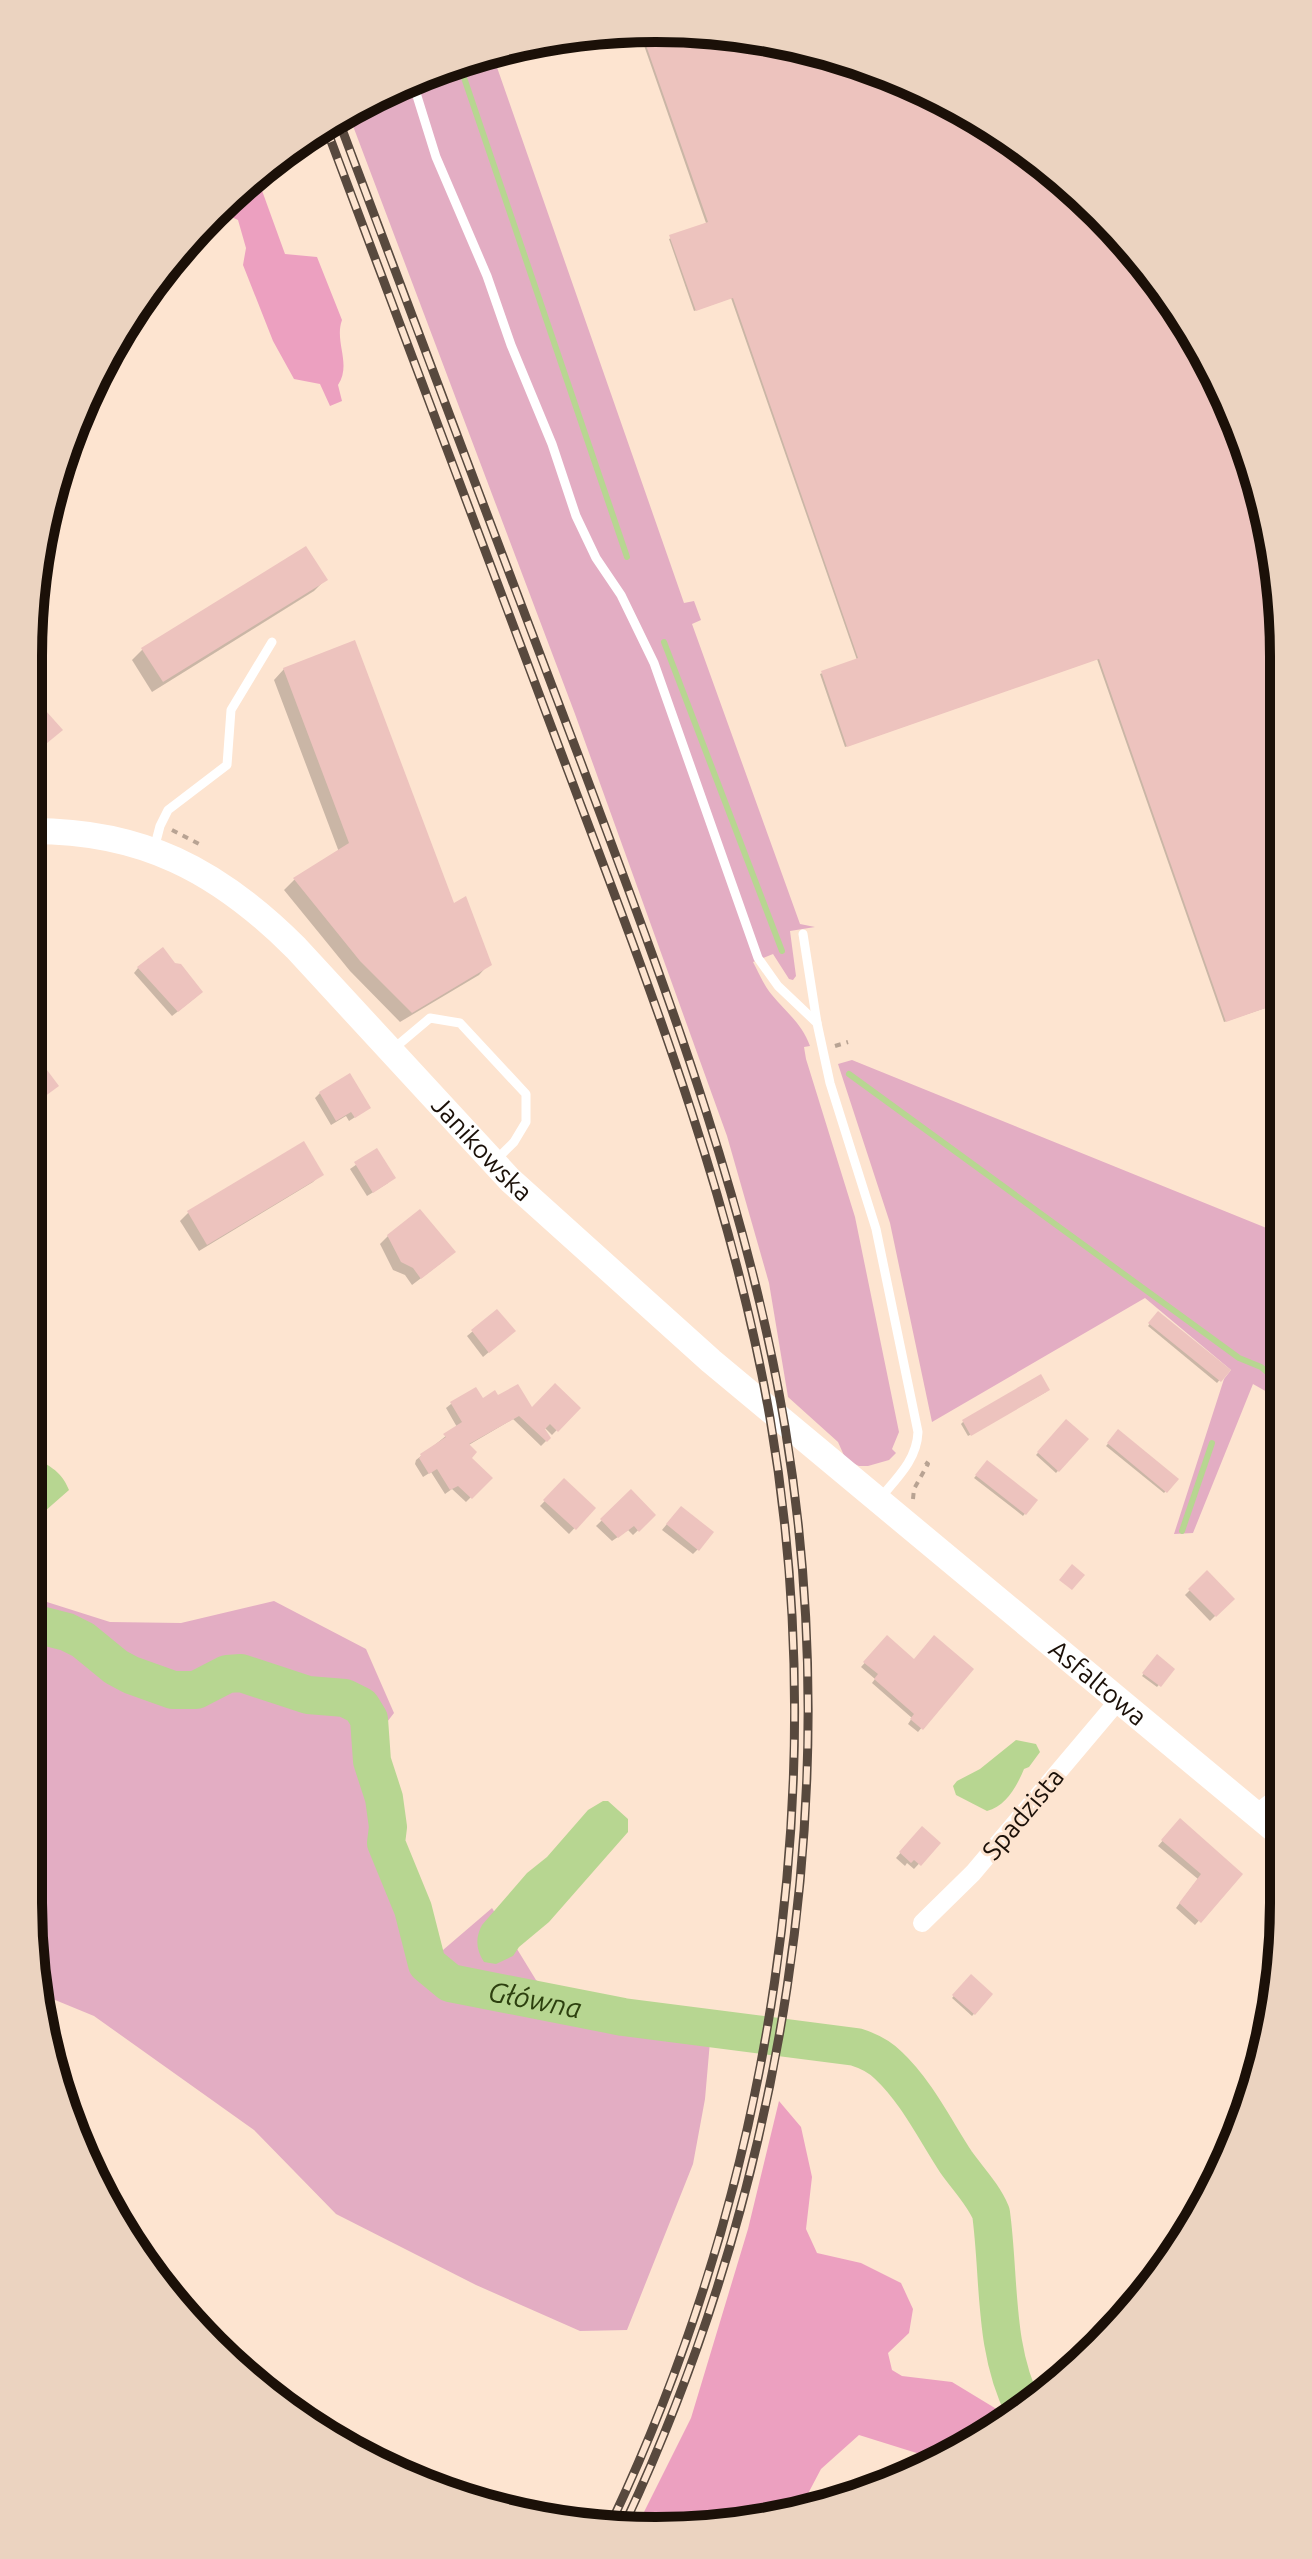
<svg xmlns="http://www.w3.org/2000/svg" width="1312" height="2559" viewBox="0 0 1312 2559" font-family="Ubuntu,sans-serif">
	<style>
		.green { fill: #e3adc3 }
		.forest { fill: #eca0c0 }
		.water { fill: #b7d691 }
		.shadow { fill: #0003 }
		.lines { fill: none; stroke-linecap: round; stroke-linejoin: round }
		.stream { stroke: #b7d691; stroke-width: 6 }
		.river { stroke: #b7d691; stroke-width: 38 }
		.building { fill: #edc3be }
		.path { stroke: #b8a393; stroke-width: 4; stroke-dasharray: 6 6; stroke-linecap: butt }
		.lane { stroke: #fff; stroke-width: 9 }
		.street { stroke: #fff; stroke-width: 18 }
		.secondary { stroke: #fff; stroke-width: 26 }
		.rail-casing { stroke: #58493e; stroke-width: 9 }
		.rail { stroke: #fde4d0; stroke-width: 6; stroke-dasharray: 18; stroke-linecap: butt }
		.labels { text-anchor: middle; stroke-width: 6; stroke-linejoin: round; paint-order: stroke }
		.street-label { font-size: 26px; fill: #1b1008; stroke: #fde4d0 }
		.water-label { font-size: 28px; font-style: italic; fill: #2d400f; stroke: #fde4d0 }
		.rim { fill: none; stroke: #1b1008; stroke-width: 10 }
	</style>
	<rect width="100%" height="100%" fill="#fde4d0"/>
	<g class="green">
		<path d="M492,53l192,550 10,-2 7,19 -9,4 108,300 15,3 -25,4 6,45 -3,4 -4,-1 -16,-25 -20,8c6,11 11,24 19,33 15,18 30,29 38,51l-6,1 2,12 49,158 44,215 -7,17 4,4 -7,7 -21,6h-9l-13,-6 -8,-18 -50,-45 -19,-114 -42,-147 -152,-422 -228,-604 108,-49z"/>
		<path d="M852,1060l429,174v166l-28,-16 -60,149 -19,1 50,-155 7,-9 -86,-72 -213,124 -42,-199 -52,-159z"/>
		<path d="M28,1596l82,26 71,1 93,-22 92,48 28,64 -17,22 16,109 43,112 56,-48 44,72 45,34 130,16 -6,69 -12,65 -66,166 -47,1 -104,-46 -140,-71 -82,-84 -160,-114 -51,-21 -15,-92z"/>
	</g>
	<g class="forest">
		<path d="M256,174l29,80 32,3 25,63c-8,22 10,44 -4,65l4,16 -12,5 -10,-22 -26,-5 -21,-38 -30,-76 3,-17 -8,-28 -15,-7 -2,-7 21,-22z"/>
		<path d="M779,2101l22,26 11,50 -6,52 11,24 44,10 40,20 12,26 -4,24 -21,20 4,17 10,6 50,6 61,37 -74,41 -80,-25 -38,34 -19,36 -84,20 -5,-3 -3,5 -12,3 -60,-6 53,-106 57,-189z"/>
	</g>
	<g class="water">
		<path d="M28,1455c19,9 33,15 41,35l-41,36z"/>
		<path d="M1016,1740l20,4 4,8 -11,15 -5,2c-7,17 -18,37 -37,42l-31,-16 -3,-9 4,-5 23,-12z"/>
		<path d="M603,1801h5l20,18v13l-79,90 -30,25 -6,9 -17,8 -12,-2c-8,-12 -9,-24 -2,-37l45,-52 20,-16 41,-47z"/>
	</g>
	<g class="shadow">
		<path d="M698,29l121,21 115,43 136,91 108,123 101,285 1,411 -56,19 -127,-363 -252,88 -25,-73 37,-14 -126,-362 -37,13 -25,-72 37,-16 -67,-192z"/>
		<path d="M325,580l-11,11 -162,101 -20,-32 11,-11z"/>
		<path d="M284,669l169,237 36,58 -10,11 -79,47 -50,-51 -66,-81 10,-10 45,-28 -65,-172z"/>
		<path d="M29,704l26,31 -20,17 -6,-8z"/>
		<path d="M174,965l22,32 -24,19 -38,-43 4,-5z"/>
		<path d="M320,1093l43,19 -14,9 -3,-5 -15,9 -16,-27z"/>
		<path d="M376,1151l12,32 -21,13 -17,-27z"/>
		<path d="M321,1174l-8,8 -114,69 -19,-30 8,-8z"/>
		<path d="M388,1236l57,24 -33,25 -7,-10 -12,-5 -13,-26z"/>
		<path d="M496,1312l12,24 -25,21 -16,-21z"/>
		<path d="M1159,1313l69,57 -11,13 -69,-57z"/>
		<path d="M1040,1377l6,15 -78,44 -7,-12 2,-2z"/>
		<path d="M498,1398l34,12 46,-2 -26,27 -9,-9 6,12 -8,8 -28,-27 -46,27 2,12 21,20 -24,24 -14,-13 -7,5 -14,-22 -8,5 -8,-13 1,-4 41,-33 -11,-19 5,-4z"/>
		<path d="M1066,1422l20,17 -30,34 -20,-18z"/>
		<path d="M1118,1432l58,47 -12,14 -58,-47z"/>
		<path d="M987,1463l48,38 -12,15 -49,-38z"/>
		<path d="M564,1481l29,27 -24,26 -29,-28z"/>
		<path d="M631,1492l23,23 -21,20 -5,-5 -16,11 -16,-15z"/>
		<path d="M676,1513l22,36 -5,5 -31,-24z"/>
		<path d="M1207,1573l25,26 -22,22 -25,-26z"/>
		<path d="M887,1638l27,23 57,8 -53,63 -10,-8 4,-6 -40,-35 3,-4 -14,-12z"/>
		<path d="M1157,1657l15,12 -15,18 -15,-11z"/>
		<path d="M1180,1821l60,53 -45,51 -19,-17 22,-29 -40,-33z"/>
		<path d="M917,1834l21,9 -24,26 -7,-6 -2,3 -9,-8z"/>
		<path d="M971,1976l19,19 -18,21 -20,-18z"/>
	</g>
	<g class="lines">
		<g class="stream">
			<path d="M458,60l169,497"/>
			<path d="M664,642l118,309"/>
			<path d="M849,1074l390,284 22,9 20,17"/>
			<path d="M1182,1531l30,-88"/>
		</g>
		<path class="river" id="s1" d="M28,1622l39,10 16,8 33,27 15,8 42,15h23l31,-16 14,-1 67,22 37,3 16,8 8,13 3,42 12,37 4,29 -2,16 27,66 14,55 23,19 173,34 233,30c13,4 23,9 32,18 28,26 47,65 68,97 12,17 27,32 35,51 9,66 2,135 33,196"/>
	</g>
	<g class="building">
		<path d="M698,29l121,21 115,43 136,91 108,123 10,19 91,259 1,418 -54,19 -127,-363 -252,88 -26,-76 37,-13 -125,-360 -37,13 -27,-76 39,-13 -67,-191z"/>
		<path d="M306,546l22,34 -165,102 -22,-34z"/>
		<path d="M355,640l99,263 12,-7 26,69 -80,48 -52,-52 -67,-83 56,-35 -66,-175z"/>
		<path d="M29,692l34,38 -22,18 -12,-15z"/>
		<path d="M163,947l12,16 6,1 22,28 -25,20 -41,-45z"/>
		<path d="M29,1046l30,40 -30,22z"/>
		<path d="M350,1073l21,35 -16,10 -4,-6 -15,9 -17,-29z"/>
		<path d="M304,1141l20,34 -117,70 -20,-34z"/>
		<path d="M377,1148l19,30 -23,15 -19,-31z"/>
		<path d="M420,1209l36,43 -35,27 -8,-11 -12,-6 -14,-27z"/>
		<path d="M497,1309l19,22 -27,22 -18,-23z"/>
		<path d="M1158,1311l73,59 -10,12 -73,-59z"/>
		<path d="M1041,1374l9,16 -79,46 -9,-16z"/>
		<path d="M555,1383l26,25 -23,24 -8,-8 -5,5 6,9 -4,4 -28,-26 -50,28 8,8 -5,6 21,20 -21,21 -14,-13 -8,4 -13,-21 -8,5 -10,-16 2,-2 -1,-2 26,-17 -3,-3 19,-12 -12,-20 26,-15 7,11 12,-8 3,5 20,-11 14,23z"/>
		<path d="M1066,1419l23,20 -30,33 -22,-20z"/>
		<path d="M1118,1429l61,50 -12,14 -60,-50z"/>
		<path d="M987,1460l51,40 -12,15 -51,-40z"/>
		<path d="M564,1478l32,30 -20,22 -33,-30z"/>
		<path d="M631,1489l25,26 -17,17 -5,-6 -16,12 -18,-19z"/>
		<path d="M681,1506l33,26 -15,19 -33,-27z"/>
		<path d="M1072,1564l13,11 -13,15 -13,-10z"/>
		<path d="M1207,1570l28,29 -19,18 -28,-28z"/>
		<path d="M887,1635l27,24 20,-24 40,34 -51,61 -13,-11 4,-5 -40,-35 4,-5 -15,-12z"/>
		<path d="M1157,1654l18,15 -14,18 -19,-14z"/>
		<path d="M1180,1818l63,56 -42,49 -22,-20 22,-29 -40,-34z"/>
		<path d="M922,1826l19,17 -20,23 -7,-6 -3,3 -12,-11z"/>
		<path d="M971,1974l22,20 -18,21 -23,-20z"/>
	</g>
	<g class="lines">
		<g class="path">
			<path d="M172,830l31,16"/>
			<path d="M835,1046l13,-4"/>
			<path d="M913,1499l1,-10 14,-25 -3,-2"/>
		</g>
		<g class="lane">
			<path d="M412,80l24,77 51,119 24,69 41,99 24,72 20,42 25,37 33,68 104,295 20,28 39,37 13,60 46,146 42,203c-1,27 -20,45 -37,65"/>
			<path d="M154,849l6,-23 8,-16 59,-45 4,-55 41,-68"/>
			<path d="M803,934l14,89"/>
			<path d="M392,1050l38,-32 30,5 66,71v28l-12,20 -18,18"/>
		</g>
		<g class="street">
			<path d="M1256,1814l26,-20"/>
			<path d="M922,1923l51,-50 145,-172"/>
		</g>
		<path class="secondary" id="s2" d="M29,831c112,-1 189,39 267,117l214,232 201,181 571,475"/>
		<defs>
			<g id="rail">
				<path d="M337,116c81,216 163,433 245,649 81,217 165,433 203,662 61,369 -2,759 -160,1096"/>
				<path d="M325,125c81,215 162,431 243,646 80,212 163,423 202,647 63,371 2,764 -158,1103"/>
			</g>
		</defs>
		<use href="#rail" class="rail-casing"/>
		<use href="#rail" class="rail"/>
	</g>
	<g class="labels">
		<g class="street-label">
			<text dy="9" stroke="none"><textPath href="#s2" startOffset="574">Janikowska</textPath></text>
			<text dy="9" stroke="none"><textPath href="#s2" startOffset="1390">Asfaltowa</textPath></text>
			<text transform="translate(1023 1814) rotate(-50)" y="9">Spadzista</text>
		</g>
		<g class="water-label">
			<text dy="10" stroke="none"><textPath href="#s1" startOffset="746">Główna</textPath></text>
		</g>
	</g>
	<path d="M0 0H1312V2559H0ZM656 42H656A614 614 0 0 1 1270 656V1903A614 614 0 0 1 656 2517H656A614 614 0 0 1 42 1903V656A614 614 0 0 1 656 42Z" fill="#ebd3c0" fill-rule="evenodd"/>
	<path class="rim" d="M656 42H656A614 614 0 0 1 1270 656V1903A614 614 0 0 1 656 2517H656A614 614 0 0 1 42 1903V656A614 614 0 0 1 656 42Z"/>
</svg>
